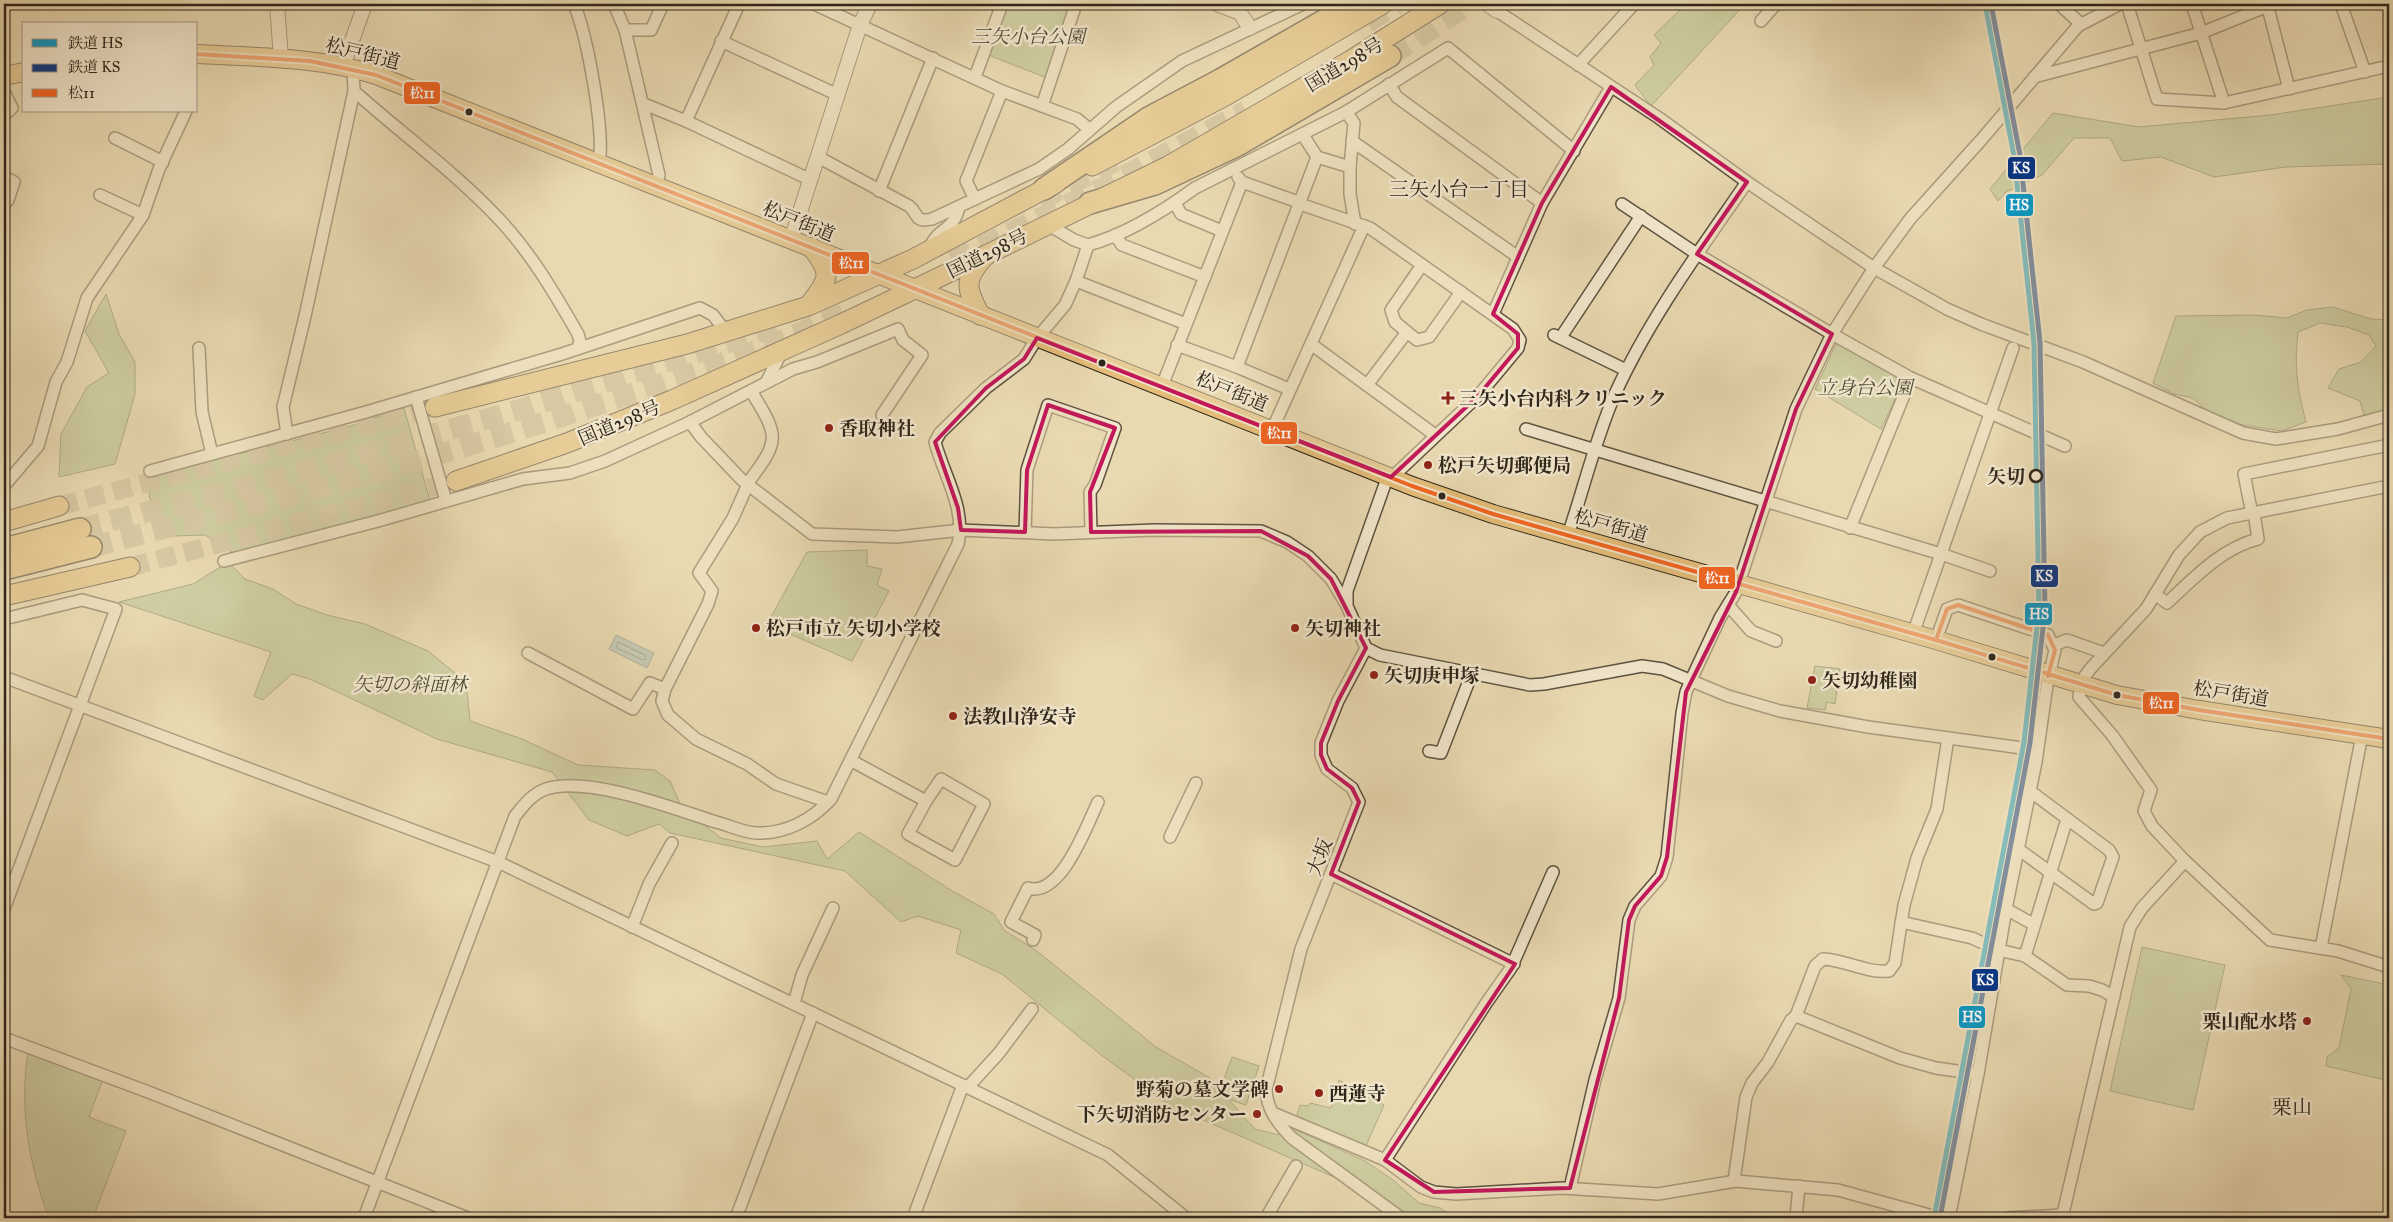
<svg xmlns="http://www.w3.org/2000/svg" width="2393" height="1222" viewBox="0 0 2393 1222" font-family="'IM FELL Great Primer','Noto Serif JP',serif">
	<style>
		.green { fill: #b0c091; stroke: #707356 }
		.water { fill: #9db7b8; stroke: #717d79 }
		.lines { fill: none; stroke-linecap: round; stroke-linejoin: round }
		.shore { stroke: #666e6a; stroke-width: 1 }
		.trunk-tunnel { stroke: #c4b593; stroke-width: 19; stroke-dasharray: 19 9; stroke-linecap: butt }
		.motorway-tunnel { stroke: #c4b593; stroke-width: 21; stroke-dasharray: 21 11; stroke-linecap: butt }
		.minor-casing { stroke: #5e5340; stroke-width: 14 }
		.tertiary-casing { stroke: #5e5340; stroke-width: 16 }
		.primary-casing { stroke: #2f261b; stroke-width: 20 }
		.trunk-casing { stroke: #2f261b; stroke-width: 21 }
		.motorway-casing { stroke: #2f261b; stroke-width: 24 }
		.minor { stroke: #f1e6cc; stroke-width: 11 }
		.tertiary { stroke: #f1e6cc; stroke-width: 14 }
		.primary { stroke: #e4bc78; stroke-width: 18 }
		.trunk { stroke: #e4bc78; stroke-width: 19 }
		.motorway { stroke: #e4bc78; stroke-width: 21 }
		.bus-1-casing { stroke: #f1e6cc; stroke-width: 8 }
		.bus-1 { stroke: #f26522; stroke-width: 4 }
		.rail-1-casing { stroke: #f1e6cc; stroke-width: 9 }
		.rail-2-casing { stroke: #f1e6cc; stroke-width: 9 }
		.rail-1 { stroke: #0c99c6; stroke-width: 5 }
		.rail-2 { stroke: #073686; stroke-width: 5 }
		.marked { fill: none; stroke: #c2185b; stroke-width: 4; stroke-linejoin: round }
		.bus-dot { fill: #2f261b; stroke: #f1e6cc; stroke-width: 2 }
		.poi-dot { fill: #8f2418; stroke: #f1e6cc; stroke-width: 2 }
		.stop-dot { fill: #f1e6cc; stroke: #2f261b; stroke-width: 2.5 }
		.labels { text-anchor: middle; stroke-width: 5; stroke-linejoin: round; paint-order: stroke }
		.park-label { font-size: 19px; font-style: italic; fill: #4f4c38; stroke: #f1e6cc }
		.street-label { font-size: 19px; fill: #2f261b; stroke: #f1e6cc }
		.poi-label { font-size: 19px; font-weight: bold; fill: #2f261b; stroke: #f1e6cc; text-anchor: start }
		.stop-label { font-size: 19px; font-weight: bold; fill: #2f261b; stroke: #f1e6cc; text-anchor: end }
		.neighbourhood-label { font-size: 20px; fill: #2f261b; stroke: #f1e6cc }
		.line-badge { stroke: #f1e6cc; stroke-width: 2 }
		.badge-label { font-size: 14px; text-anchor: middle; font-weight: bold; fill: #fff }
	</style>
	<rect width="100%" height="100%" fill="#e9d9b1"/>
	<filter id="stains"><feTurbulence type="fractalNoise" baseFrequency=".004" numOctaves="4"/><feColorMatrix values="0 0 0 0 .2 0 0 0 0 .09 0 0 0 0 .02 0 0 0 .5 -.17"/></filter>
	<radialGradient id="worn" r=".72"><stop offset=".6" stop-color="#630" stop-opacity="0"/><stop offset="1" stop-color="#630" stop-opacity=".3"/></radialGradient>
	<g class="green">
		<path d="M1004,4h67l-24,74 -61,-24z"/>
		<path d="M1686,4h59l-94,102 -16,-21 19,-20 -4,-8 11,-14 -7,-8z"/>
		<path d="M2389,97v67l-103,3 -72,10 -53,-20 -39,4 -12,-23h-36l-32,37 -36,17 -8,9 -8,-12 63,-76 86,14 131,-12z"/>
		<path d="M106,294l13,40 16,28v32l-20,70 -56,13 2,-43 26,-47 22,-14 -24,-42z"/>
		<path d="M2333,307l38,12 18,1v87l-24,11 -5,-17 -32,-13 11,-19 22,-7 15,-16 -7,-11 -22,-8 -27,-4 -22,9c-4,36 -1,56 8,90l-24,9 -39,-6 -34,-12 -16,-15 -19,-4 -21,-11 23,-67 78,-1 33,3 20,-8z"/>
		<path d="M1837,342l69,34 -25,53 -66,-40z"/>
		<path d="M404,408l26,93 -196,52 -29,-18 -30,1 -17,-22 -9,-18 5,-21 197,-49z"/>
		<path d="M867,550v16l15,3 -5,16 12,6 -37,70 -85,-37 40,-72z"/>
		<path d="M228,562l17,17 28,10 23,15 31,11 38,9 63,27 38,31 4,39 52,18 56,26 77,5 15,11 12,27 39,30 42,9 54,-6 10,18 32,-27 95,60 40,22 10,16 34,22 118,95 54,31 10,12 12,-33 27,9 -13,39 -18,-6 27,30 24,6 6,-10 80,36 28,19 26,23 21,5 16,10h-50l-31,-23 -206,-90 -69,-51 -98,-80 -46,-21 5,-23 -43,-14 -17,6 -56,-51 -175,-38 -11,-9 -32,12 -38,-16 -37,-48 -115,-33 -127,-60 -18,-5 -29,26 -9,-4 17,-44 -152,-50 74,-18z"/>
		<path d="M1815,666l25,3 -5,35 -8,-2 -2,8 -18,-2z"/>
		<path d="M2142,947l83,18 -32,145 -83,-19z"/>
		<path d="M2341,975l48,10v96l-63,-15 1,-9 12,-9 12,-59z"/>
		<path d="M28,1051l75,28 -14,38 37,14 -33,87h-44c-20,-53 -30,-110 -21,-167z"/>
		<path d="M1339,1080l45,25 -18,41 -41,-15 -29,-13 4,-13 8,1 2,-3 21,5z"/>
	</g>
	<path class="water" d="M616,635l38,18 -7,15 -38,-19z"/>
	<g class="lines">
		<path class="shore" d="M618,642l27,13 1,4 -3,1 -26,-12z"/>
		<g class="trunk-tunnel">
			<path d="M59,506l376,-99"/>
			<path d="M130,567l326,-86"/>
		</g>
		<g class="motorway-tunnel">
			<path d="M1367,22l30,-18"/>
			<path d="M1390,56l79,-52"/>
			<path d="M1040,200l75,-39"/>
			<path d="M952,261l148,-72 146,-78"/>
			<path d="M80,529l237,-61 208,-60 227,-73 33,-13"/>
			<path d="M91,547c173,-44 345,-88 515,-145 80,-26 161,-52 237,-89"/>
		</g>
		<defs>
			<g id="minor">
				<path d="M574,4c13,31 31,127 25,159"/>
				<path d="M614,4l11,26 34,145 -3,11"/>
				<path d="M814,4l188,87 75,28 12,10"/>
				<path d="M2059,4l22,20"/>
				<path d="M2127,4l30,95 67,4 165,-37"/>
				<path d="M2192,4l32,99"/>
				<path d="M2267,4l22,85"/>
				<path d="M2341,4l24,68"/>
				<path d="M1497,11l162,107 88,64 127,86 73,41 34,15 102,38 160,71 33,6 62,-10 51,-14"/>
				<path d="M1761,21l15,-17"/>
				<path d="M625,30h26l12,-26"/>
				<path d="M721,41l117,54"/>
				<path d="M1578,65l56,-61"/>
				<path d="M353,68l1,23c48,43 101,81 145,128 32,34 56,75 79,115l2,7 -2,6"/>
				<path d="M975,77l27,-73"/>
				<path d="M2034,77l167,-44 72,-29"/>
				<path d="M1389,84l8,13 145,106"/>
				<path d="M4,92l8,16 -8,7"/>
				<path d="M644,104l42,17 125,59"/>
				<path d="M1042,106l34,-102"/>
				<path d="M1346,112l8,11 -4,44"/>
				<path d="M686,121l53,-117"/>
				<path d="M1303,135l14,22 33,10v27l5,30"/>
				<path d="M115,138l48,24"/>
				<path d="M1352,141l166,116"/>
				<path d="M818,157l91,49c10,8 5,17 23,13l107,-50 29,-20 48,-42 66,-46 121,-57"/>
				<path d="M4,177l10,5 -6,18 -4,5"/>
				<path d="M1238,177l4,5 59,21"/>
				<path d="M879,191l54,-133"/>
				<path d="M100,195l43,20"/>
				<path d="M975,199l-9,-18 36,-90"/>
				<path d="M1175,203l6,11 41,17"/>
				<path d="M1300,204l70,24 143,101 7,11 -2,8 -40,48 -93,88 -38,107v15l19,42 -28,53 -17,42v12l6,14 25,19 7,14 -58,147 -35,141c1,20 13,35 26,48l109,80"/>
				<path d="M1622,204l75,50 135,80 79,44 154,68"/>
				<path d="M1047,224l27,16 14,5"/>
				<path d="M1115,235l7,10 83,32"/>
				<path d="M930,248c7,-21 24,-16 29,-41"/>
				<path d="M1076,281l110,43"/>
				<path d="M1493,314l49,-111 69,-116"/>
				<path d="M1407,332l-12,-10 -4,-12 31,-45"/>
				<path d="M1554,335l72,35"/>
				<path d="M1561,337l80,-121"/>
				<path d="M1311,344l124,91"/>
				<path d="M1177,345l60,22 52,22"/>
				<path d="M199,348l3,64 10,42"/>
				<path d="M1237,367l80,-210"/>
				<path d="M767,381l15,-30"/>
				<path d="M1367,385l40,-53 10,8 12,-3 32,-45"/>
				<path d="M1162,386l80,-204"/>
				<path d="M416,397l30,104"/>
				<path d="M690,422l11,15 41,43 70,54 85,3 64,-7 93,4 100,-4 107,1 26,11 21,14 23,23 15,25"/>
				<path d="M1526,429l415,125 49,17"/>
				<path d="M1272,430l92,-204"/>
				<path d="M287,434l-4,-27 22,-91 49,-225"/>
				<path d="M150,471l216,-59 196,-58 138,-46 13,7 13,17"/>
				<path d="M747,484c33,-44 33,-46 4,-93"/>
				<path d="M748,484l-15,34 -34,55 13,18 -4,13 -43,85 -3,12 6,14 28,24 51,25 29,20 52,18"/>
				<path d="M4,486l34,-40 18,-64 11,-20 20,-64 56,-83 16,-46 27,-58"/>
				<path d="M2252,514l-8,-40 145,-29"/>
				<path d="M1850,528l61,-150"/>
				<path d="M1025,532l2,-62 21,-65 67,23 -20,57 -5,7 1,40"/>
				<path d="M1568,535c16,-47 27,-95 47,-141 34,-75 85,-144 132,-212"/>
				<path d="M224,561l154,-40 145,-42 47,-6 35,-12 85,-39 103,-53 24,-7 81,-33 5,11 19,15 -40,60"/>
				<path d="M2155,594l12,9c27,-25 55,-55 91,-64l-4,-26"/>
				<path d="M1728,605l23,26 25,10"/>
				<path d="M4,619l78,-19 34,9 -112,300"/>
				<path d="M1913,634l100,-286"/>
				<path d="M1936,640l11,-31 11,-4 90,30 7,15 -8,35 -11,77 -30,147 -28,165 -29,144"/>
				<path d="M2054,645l13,-5 37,13"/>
				<path d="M1366,648l14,7 150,30 14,-1 98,-18 21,3 65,27 52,15 88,16 169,23"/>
				<path d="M528,653l105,56 17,-26 15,6"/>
				<path d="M4,677l494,185 610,293 78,63"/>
				<path d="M2081,686l-2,11 33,38 39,55 -7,21 8,15 33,35 85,79 68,11 51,16"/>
				<path d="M2082,686l3,-10 6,-8 55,-59 33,-54 21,-23 27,-14 162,-32"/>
				<path d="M1429,751l12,2 31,-80"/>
				<path d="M852,761l74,40 15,-22 43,25 -29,56 -47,-26 18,-33"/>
				<path d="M1170,837l26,-54"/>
				<path d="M2018,849l76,55 3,-1 16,-46 -4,-7 -79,-59"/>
				<path d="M1331,874l183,90"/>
				<path d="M2006,909l27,15"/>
				<path d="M1901,922l71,16 26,12 27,6 42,29 22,1 13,4 12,7"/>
				<path d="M632,927l17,-43 23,-41"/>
				<path d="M1033,940l2,-5 -24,-13 17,-34c33,10 59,-63 70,-86"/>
				<path d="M2321,948l41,-213"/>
				<path d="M2025,956l42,-137"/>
				<path d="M794,1003l8,-28 31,-67"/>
				<path d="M1796,1016l104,42 36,10 42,6"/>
				<path d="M4,1038l147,55 317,125"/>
				<path d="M968,1087l31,-34 33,-44"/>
				<path d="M1273,1113l112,47 36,27 13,5 22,2 106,-6 96,6 78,-13 102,9 102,28"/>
				<path d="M1385,1160l102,-158 24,-34 42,-96"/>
				<path d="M1734,1181l12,-84 6,-14 16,-21 23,-42 5,-4 19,-50 8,-7c23,1 42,14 66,12l6,-8 9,-58 13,-47 20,-49 11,-71"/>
				<path d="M1570,1188l25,-108 24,-82 10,-78 6,-14 26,-30 6,-19 15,-144 4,-21 5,-12 29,-62 16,-26 60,-183 36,-75 42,-66 36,-49 72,-80 96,-113 42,-22"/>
				<path d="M364,1218l151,-402c9,-11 17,-22 31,-27 41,-14 129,20 170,33 13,3 28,11 41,11 28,1 55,-13 74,-34l127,-255c8,-36 -14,-68 -23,-102l5,-9 46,-45 38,-29 13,-21 28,-33 11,-24 12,-36c36,-10 77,-35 107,-57l151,-76 102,-64 126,103"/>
				<path d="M736,1218l77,-205"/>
				<path d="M913,1218l50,-133"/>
				<path d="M1266,1218l30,-52"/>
				<path d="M1796,1218l3,-32"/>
				<path d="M2008,1218l55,-3"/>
				<path d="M2062,1218l68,-291 12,-19 43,-47"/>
			</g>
			<g id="tertiary">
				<path d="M277,4l4,55"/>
				<path d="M1217,4l23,9 10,15"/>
				<path d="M1487,4l10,7"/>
				<path d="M343,66l22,-62"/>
				<path d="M791,240l69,-215 10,-21"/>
			</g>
			<g id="primary">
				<path d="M196,54c60,3 123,3 180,21l1036,411 81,28 443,126 181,55 82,15 190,29"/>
				<path d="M4,76l20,-4"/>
			</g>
			<g id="trunk">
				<path d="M1092,166l135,-71 156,-91"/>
				<path d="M809,305c20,-25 24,-31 3,-57"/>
				<path d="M980,315c-14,-27 -17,-35 5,-59"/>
				<path d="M435,407l252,-63 121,-38 105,-47 143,-76"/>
				<path d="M456,481l111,-38 105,-43 167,-75 147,-70 182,-89 183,-106 89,-56"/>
				<path d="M4,522l55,-16"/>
				<path d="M4,596l126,-29"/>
			</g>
			<g id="motorway">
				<path d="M1044,189l106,-72 70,-37 133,-76"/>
				<path d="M1090,203l65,-19 83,-39 152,-89"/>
				<path d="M4,549l76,-20"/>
				<path d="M4,569l87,-22"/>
			</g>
		</defs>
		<use href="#minor" class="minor-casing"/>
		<use href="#tertiary" class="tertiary-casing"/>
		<use href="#primary" class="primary-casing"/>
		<use href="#trunk" class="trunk-casing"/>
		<use href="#motorway" class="motorway-casing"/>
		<use href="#minor" class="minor"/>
		<use href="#tertiary" class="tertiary"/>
		<use href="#primary" class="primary"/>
		<use href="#trunk" class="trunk"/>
		<use href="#motorway" class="motorway"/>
		<defs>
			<g id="bus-1">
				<path d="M196,54l114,7 66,14 1036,411 81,28 443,126 181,55 82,15 190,29"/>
				<path d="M1936,640l11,-31 11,-4 90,30 7,15 -7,26"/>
			</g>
		</defs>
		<use href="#bus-1" class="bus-1-casing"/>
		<use href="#bus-1" class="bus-1"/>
		<defs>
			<path id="rail-1" d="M1934,1218l90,-476 15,-132 -5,-267 -20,-187 -29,-152"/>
			<path id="rail-2" d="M1940,1218l90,-475 15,-133 -5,-268 -20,-187 -29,-151"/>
		</defs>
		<use href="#rail-1" class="rail-1-casing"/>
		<use href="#rail-2" class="rail-2-casing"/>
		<use href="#rail-1" class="rail-1"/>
		<use href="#rail-2" class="rail-2"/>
	</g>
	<path d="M0 0H2393V1222H0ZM1611,87l136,95 -50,72 135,80 -36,75 -60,183 -50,100 -19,165 -6,19 -26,30 -6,14 -10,78 -49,190 -136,4 -49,-32 130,-196 -184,-90 28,-72 -7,-14 -25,-19 -6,-14v-12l17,-42 28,-53 -35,-69 -23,-23 -47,-25 -170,1 -1,-40 25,-64 -67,-23 -21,65 -2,62 -64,-2 -3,-22 -23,-66 51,-54 38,-29 13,-21 354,139 87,-81 40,-48v-14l-25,-20 49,-111z" fill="#e9d9b1" fill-opacity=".55" fill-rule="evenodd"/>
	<path class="marked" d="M1611,87l136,95 -50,72 135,80 -36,75 -60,183 -50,100 -19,165 -6,19 -26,30 -6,14 -10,78 -49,190 -136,4 -49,-32 130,-196 -184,-90 28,-72 -7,-14 -25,-19 -6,-14v-12l17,-42 28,-53 -35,-69 -23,-23 -47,-25 -170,1 -1,-40 25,-64 -67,-23 -21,65 -2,62 -64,-2 -3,-22 -23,-66 51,-54 38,-29 13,-21 354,139 87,-81 40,-48v-14l-25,-20 49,-111z"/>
	<g class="bus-dot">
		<circle cx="469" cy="112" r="4.5"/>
		<circle cx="1102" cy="363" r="4.5"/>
		<circle cx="1442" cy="496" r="4.5"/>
		<circle cx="1992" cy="657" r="4.5"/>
		<circle cx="2117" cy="695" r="4.5"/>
	</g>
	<g class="poi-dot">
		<path d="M1445.5 390.5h5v5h5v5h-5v5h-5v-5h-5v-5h5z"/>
		<circle cx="829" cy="428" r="5"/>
		<circle cx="1428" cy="465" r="5"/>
		<circle cx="756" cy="628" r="5"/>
		<circle cx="1295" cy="628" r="5"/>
		<circle cx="1374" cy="675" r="5"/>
		<circle cx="1812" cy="680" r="5"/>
		<circle cx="953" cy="716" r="5"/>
		<circle cx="2307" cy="1021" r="5"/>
		<circle cx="1279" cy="1089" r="5"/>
		<circle cx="1319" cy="1093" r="5"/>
		<circle cx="1257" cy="1114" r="5"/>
	</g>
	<circle class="stop-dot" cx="2036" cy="476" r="6"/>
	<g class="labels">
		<g class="park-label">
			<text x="1028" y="43">三矢小台公園</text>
			<text x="1865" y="394">立身台公園</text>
			<text x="410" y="691">矢切の斜面林</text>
		</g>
		<g class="street-label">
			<text transform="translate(363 53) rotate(14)" y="7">松戸街道</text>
			<text transform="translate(1344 64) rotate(-31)" y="7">国道298号</text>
			<text transform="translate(799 221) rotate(22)" y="7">松戸街道</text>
			<text transform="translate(987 253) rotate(-26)" y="7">国道298号</text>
			<text transform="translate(1232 391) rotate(22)" y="7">松戸街道</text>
			<text transform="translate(619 422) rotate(-23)" y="7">国道298号</text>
			<text transform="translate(1611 525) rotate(16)" y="7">松戸街道</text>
			<text transform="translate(2231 693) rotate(9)" y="7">松戸街道</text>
			<text transform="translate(1319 857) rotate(-69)" y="7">大坂</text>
		</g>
		<g class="poi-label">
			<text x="1459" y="405">三矢小台内科クリニック</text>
			<text x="839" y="435">香取神社</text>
			<text x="1438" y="472">松戸矢切郵便局</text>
			<text x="766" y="635">松戸市立 矢切小学校</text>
			<text x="1305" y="635">矢切神社</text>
			<text x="1384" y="682">矢切庚申塚</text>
			<text x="1822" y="687">矢切幼稚園</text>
			<text x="963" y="723">法教山浄安寺</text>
			<text x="2297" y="1028" text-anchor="end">栗山配水塔</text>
			<text x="1269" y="1096" text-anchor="end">野菊の墓文学碑</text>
			<text x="1329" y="1100">西蓮寺</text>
			<text x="1247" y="1121" text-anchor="end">下矢切消防センター</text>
		</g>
		<g class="stop-label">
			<text x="2025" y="483">矢切</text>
		</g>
		<g class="neighbourhood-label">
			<text x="1459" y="196">三矢小台一丁目</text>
			<text x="2292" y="1114">栗山</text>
		</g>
	</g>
	<g class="line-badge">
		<rect x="403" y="81" width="38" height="24" rx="5" fill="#f26522"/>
		<rect x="2007" y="156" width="29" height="24" rx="5" fill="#073686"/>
		<rect x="2005" y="193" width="29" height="24" rx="5" fill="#0c99c6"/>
		<rect x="831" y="251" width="39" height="24" rx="5" fill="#f26522"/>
		<rect x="1260" y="421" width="38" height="24" rx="5" fill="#f26522"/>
		<rect x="2030" y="564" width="29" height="24" rx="5" fill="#073686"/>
		<rect x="1698" y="566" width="38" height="24" rx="5" fill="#f26522"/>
		<rect x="2024" y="602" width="29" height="24" rx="5" fill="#0c99c6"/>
		<rect x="2142" y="691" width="38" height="24" rx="5" fill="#f26522"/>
		<rect x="1971" y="968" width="28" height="24" rx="5" fill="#073686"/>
		<rect x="1958" y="1005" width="28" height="24" rx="5" fill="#0c99c6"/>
	</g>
	<g class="badge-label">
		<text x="422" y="98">松11</text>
		<text x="2021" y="173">KS</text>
		<text x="2019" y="210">HS</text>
		<text x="851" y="268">松11</text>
		<text x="1279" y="438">松11</text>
		<text x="2044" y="581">KS</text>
		<text x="1717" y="583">松11</text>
		<text x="2039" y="619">HS</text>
		<text x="2161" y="708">松11</text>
		<text x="1985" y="985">KS</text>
		<text x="1972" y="1022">HS</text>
	</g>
	<rect width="2393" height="1222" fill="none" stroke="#e9d9b1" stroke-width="20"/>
	<rect x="5" y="5" width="2383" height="1212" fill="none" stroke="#2f261b" stroke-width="2.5"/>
	<rect x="10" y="10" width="2373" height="1202" fill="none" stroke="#2f261b"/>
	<rect x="22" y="22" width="175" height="90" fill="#f1e6cc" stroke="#a39985"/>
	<rect x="32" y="39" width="25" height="8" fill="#0c99c6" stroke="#a39985"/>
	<text x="68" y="48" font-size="15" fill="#2f261b">鉄道 HS</text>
	<rect x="32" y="64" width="25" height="8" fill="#073686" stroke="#a39985"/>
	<text x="68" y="72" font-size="15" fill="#2f261b">鉄道 KS</text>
	<rect x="32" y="89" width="25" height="8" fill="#f26522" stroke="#a39985"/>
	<text x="68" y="98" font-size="15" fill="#2f261b">松11</text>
	<rect width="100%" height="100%" filter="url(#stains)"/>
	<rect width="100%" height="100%" fill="url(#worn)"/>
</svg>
